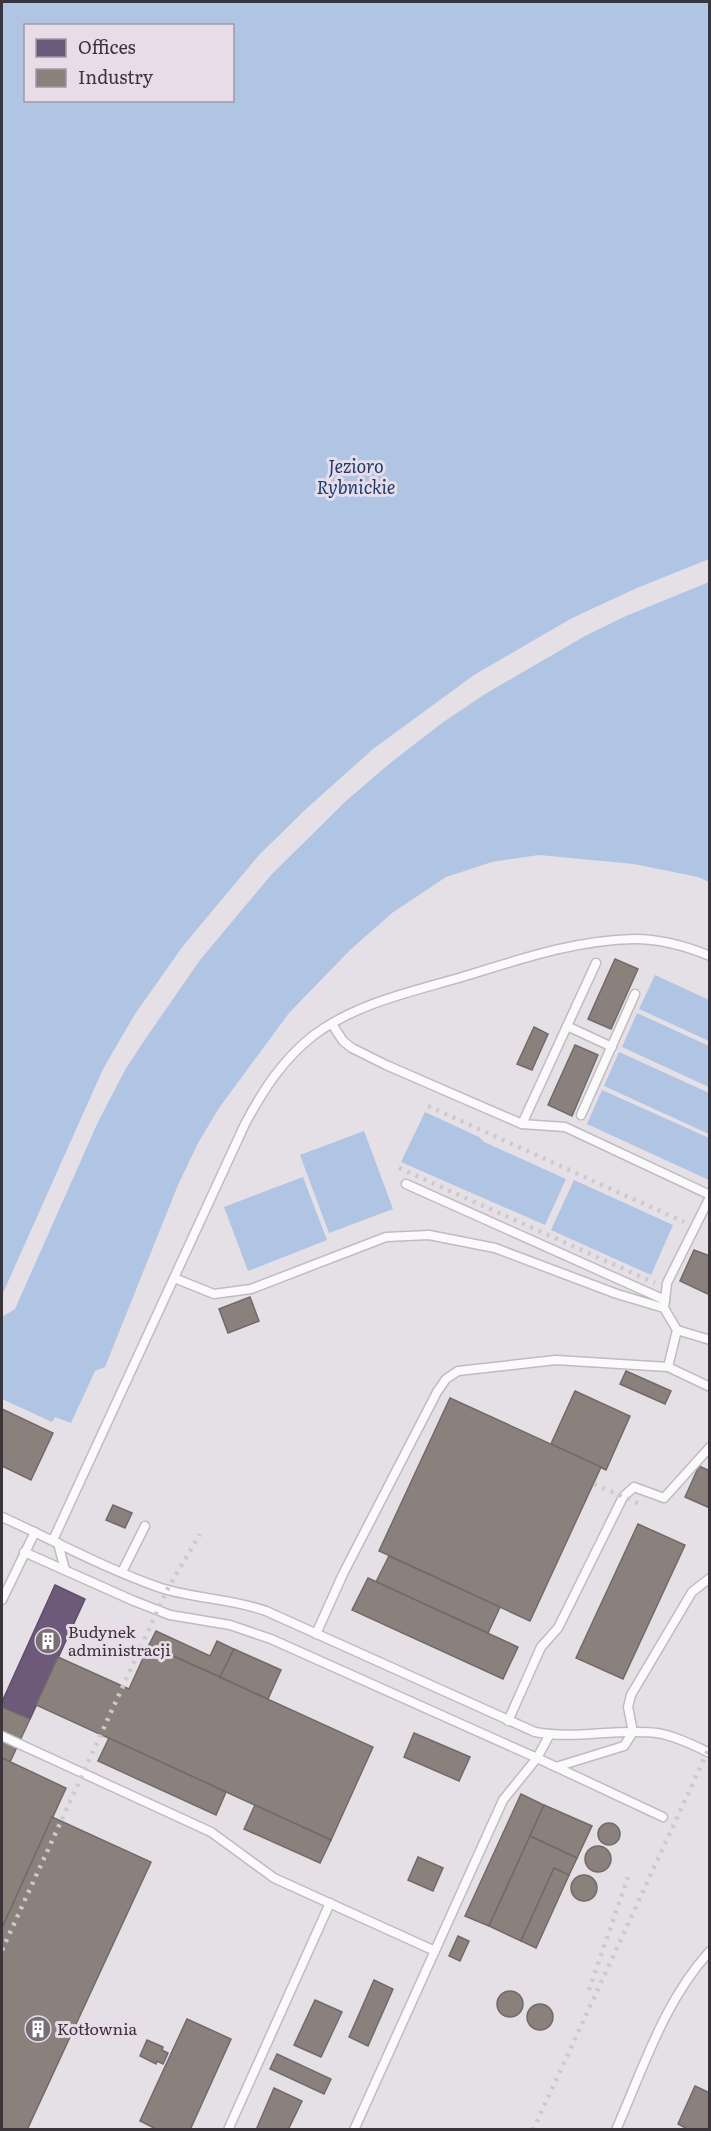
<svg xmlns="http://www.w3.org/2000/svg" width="711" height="2131" viewBox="0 0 711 2131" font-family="Literata,serif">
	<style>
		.water { fill: #b0c4e4; fill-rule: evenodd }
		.pier { fill: #e5dfe6 }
		.offices { fill: #6d597a; stroke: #5e4e67; stroke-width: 1.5 }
		.industry { fill: #8a817c; stroke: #726a68; stroke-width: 1.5 }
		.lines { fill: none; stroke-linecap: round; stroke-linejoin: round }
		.lane-casing { stroke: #c0bbc1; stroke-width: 11 }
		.lane { stroke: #fbfafb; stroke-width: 8 }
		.rail { stroke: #cccacc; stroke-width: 4.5; stroke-dasharray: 3 6; stroke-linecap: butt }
		.labels { text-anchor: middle; stroke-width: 6; stroke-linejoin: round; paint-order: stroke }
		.poi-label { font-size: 16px; fill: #3a353a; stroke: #e8dce9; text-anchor: start }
		.water-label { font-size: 18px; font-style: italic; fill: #173e72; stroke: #e8dce9 }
	</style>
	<rect width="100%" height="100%" fill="#e5dfe6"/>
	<g class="water">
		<path d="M2,2h707v880l-11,-5 -64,-13 -95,-9 -47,7 -46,15 -54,36 -42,37 -61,63 -70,95 -21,35 -20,42 -73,182 -10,4 -24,52 -16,-6 -3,5 -50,-23zM26,26h206v74h-206z"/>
		<path d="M655,975l54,25v41l-70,-32z"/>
		<path d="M637,1013l72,33v41l-87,-40z"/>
		<path d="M619,1052l90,41v41l-105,-48z"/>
		<path d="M602,1090l107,48v42l-122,-56z"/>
		<path d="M425,1112l54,25 5,5 82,37 -21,46 -144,-63z"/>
		<path d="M364,1131l29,78 -64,24 -29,-78z"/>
		<path d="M303,1177l24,63 -79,31 -24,-64z"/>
		<path d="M574,1180l99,45 -22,50 -100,-45z"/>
	</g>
	<path class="pier" d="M709,559v23l-83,34 -41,20 -100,58 -43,29 -53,41 -43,37 -74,73 -72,86 -54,78 -21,32 -27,52 -83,187 -13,8 1,-24 100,-224 32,-55 48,-68 76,-91 47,-46 67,-60 101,-74 98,-57 65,-30z"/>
	<path class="offices" d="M55,1585l30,14 -55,120 -28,-12v-5z"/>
	<g class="industry">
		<path d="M615,959l23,10 -27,60 -23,-10z"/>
		<path d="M534,1027l14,7 -16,36 -15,-6z"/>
		<path d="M575,1045l23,10 -26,61 -24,-11z"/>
		<path d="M694,1250l16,6v39l-30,-14z"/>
		<path d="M250,1297l9,24 -31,12 -9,-24z"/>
		<path d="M626,1371l45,20 -6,13 -45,-20z"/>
		<path d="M575,1391l55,25 -24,54 -55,-26z"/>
		<path d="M450,1398l151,69 -71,154 -151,-70z"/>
		<path d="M2,1409l51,24 -22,47 -29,-14z"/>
		<path d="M699,1466l11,5v37l-25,-11z"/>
		<path d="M113,1505l19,8 -7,15 -19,-8z"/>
		<path d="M638,1524l47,21 -62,134 -47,-21z"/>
		<path d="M389,1556l111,51 -12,26 -112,-51z"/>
		<path d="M368,1578l150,69 -15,32 -151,-69z"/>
		<path d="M156,1631l54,25 7,-15 17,8 -14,28 -71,-32z"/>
		<path d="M149,1645l224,102 -42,93 -295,-135 22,-48 71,32z"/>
		<path d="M234,1649l47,21 -13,29 -48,-22z"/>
		<path d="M2,1707l28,12 -20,43 -8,-4z"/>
		<path d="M414,1733l56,24 -11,24 -55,-24z"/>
		<path d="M109,1738l117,54 -10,23 -118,-54z"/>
		<path d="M2,1758l64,30 -64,140z"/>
		<path d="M521,1794l23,11 -55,121 -24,-10z"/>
		<path d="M255,1805l76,35 -11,23 -76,-34z"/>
		<path d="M544,1805l48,21 -15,32 -47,-22z"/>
		<path d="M52,1817l99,45 -124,268h-25v-202z"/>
		<circle cx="609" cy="1834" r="11"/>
		<path d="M530,1836l47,22 -8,17 -15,-7 -33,73 -32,-15z"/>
		<circle cx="598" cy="1859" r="13"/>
		<path d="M418,1857l25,11 -10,23 -25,-11z"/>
		<path d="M554,1868l15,7 -33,73 -15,-7z"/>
		<circle cx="584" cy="1888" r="13"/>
		<path d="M458,1936l11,5 -9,20 -11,-5z"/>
		<path d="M374,1980l19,9 -25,57 -19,-9z"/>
		<circle cx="510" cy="2004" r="13"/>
		<path d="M315,2000l27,12 -21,45 -27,-12z"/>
		<circle cx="540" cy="2017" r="13"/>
		<path d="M187,2019l44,20 -41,91h-32l-18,-9z"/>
		<path d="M147,2040l16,7 -1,3 6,3 -5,11 -6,-3 -1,3 -16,-8z"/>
		<path d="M277,2054l54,25 -7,15 -54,-25z"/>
		<path d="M695,2086l15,7v37h-21l-11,-6z"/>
		<path d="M274,2088l28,13 -14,29h-32z"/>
	</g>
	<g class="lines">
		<defs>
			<g id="lane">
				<path d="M332,1024l11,17 9,7 34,17 136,59 43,3 145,68"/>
				<path d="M567,1026l45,21"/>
				<path d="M581,1115l54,-121"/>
				<path d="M522,1124l74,-161"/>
				<path d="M406,1184l259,116"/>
				<path d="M174,1278l40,16 37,-5 135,-52 43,-2 66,13 122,46 47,14"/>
				<path d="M677,1330l33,10"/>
				<path d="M668,1367l9,-37 -13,-22 3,-25 43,-86"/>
				<path d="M2,1517c51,23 102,51 156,70 35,12 72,11 108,24l269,121c40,8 81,-4 122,1 18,3 36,12 53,20"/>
				<path d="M53,1540l192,-416c18,-34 38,-65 69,-89 43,-32 97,-43 148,-58 56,-17 113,-37 172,-38 26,0 52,7 76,17"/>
				<path d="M58,1543l7,27"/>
				<path d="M24,1552l110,49 36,14 60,10 41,14 266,119 126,59"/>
				<path d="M122,1572l23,-46"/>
				<path d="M2,1600l33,-68"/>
				<path d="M316,1634l27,-60 94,-182 9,-13 12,-8 98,-11 112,7 42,20"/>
				<path d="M508,1721l33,-74 17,-19 65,-131 11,-10 30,11 46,-51"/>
				<path d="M2,1736l209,96 63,46 161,73"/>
				<path d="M556,1767l68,-21 9,-14 -5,-25 3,-12 61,-103 18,-14"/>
				<path d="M228,2130l102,-227"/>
				<path d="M354,2130l149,-330 34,-42 13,-24"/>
				<path d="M616,2130c27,-61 48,-129 94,-179"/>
			</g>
		</defs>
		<use href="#lane" class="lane-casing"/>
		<use href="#lane" class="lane"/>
		<g class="rail">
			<path d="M428,1106l256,116"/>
			<path d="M399,1168l256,115"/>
			<path d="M594,1484l46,20"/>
			<path d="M2,1950l165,-360 33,-56"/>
			<path d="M589,1990l39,-113"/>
			<path d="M533,2130l177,-384"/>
		</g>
	</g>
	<defs>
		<symbol id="building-disc" viewBox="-11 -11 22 22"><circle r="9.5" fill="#767076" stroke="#e8dce9"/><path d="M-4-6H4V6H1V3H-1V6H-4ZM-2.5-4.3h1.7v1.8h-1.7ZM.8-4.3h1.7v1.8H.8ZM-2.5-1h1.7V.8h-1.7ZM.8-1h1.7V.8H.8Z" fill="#fff"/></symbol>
	</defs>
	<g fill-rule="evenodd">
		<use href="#building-disc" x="33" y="1626" width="30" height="30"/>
		<use href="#building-disc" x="23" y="2014" width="30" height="30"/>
	</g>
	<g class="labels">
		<g class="poi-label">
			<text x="68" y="1638">Budynek<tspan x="68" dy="18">administracji</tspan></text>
			<text x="57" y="2035">Kotłownia</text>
		</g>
		<g class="water-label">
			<text x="356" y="473">Jezioro<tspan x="356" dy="21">Rybnickie</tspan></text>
		</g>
	</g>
	<rect width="711" height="2131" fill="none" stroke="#3a353a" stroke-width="6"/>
	<rect x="24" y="24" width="210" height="78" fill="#e8dce9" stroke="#a299a3" stroke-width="1.5"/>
	<rect x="36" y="39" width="30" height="18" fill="#6d597a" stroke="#a299a3" stroke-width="1.5"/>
	<text x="78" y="54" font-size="18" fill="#3a353a">Offices</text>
	<rect x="36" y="69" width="30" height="18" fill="#8a817c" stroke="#a299a3" stroke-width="1.5"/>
	<text x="78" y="84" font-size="18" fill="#3a353a">Industry</text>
</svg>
